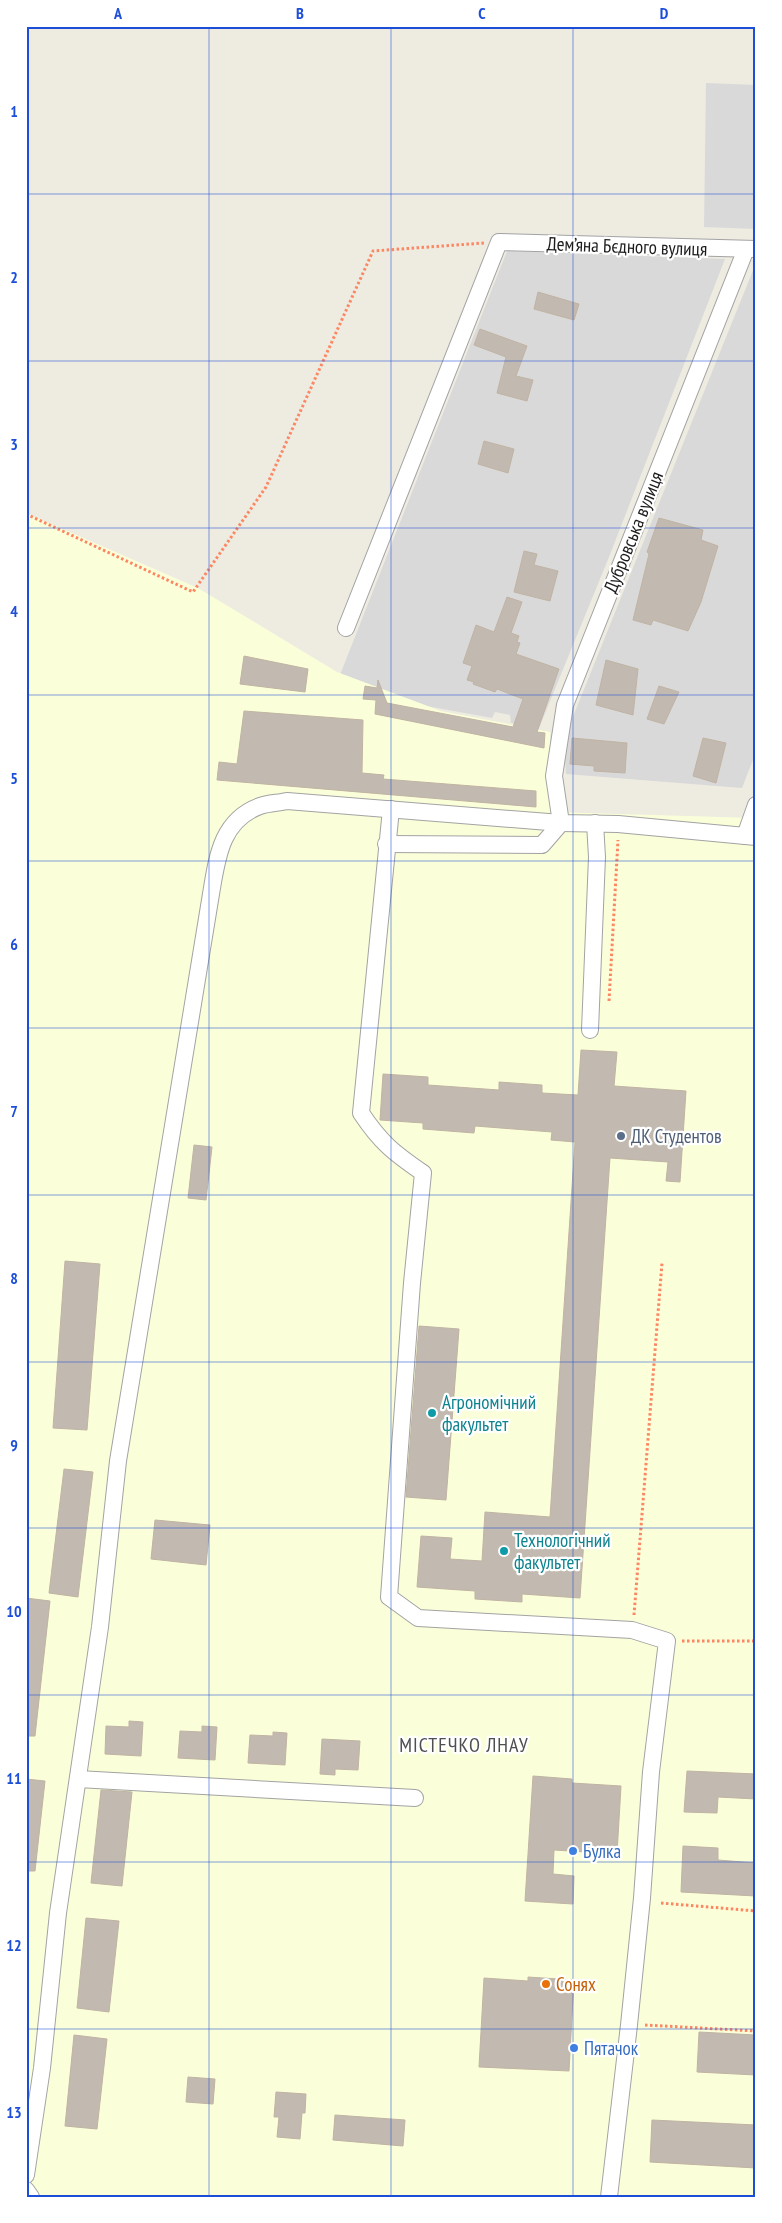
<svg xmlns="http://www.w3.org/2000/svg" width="782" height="2223" viewBox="0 0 782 2223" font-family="'PT Sans Narrow',sans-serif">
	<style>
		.residential { fill: #dad9d9 }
		.education { fill: #faffd9 }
		.building { fill: #c2bab0; stroke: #c0b3a3 }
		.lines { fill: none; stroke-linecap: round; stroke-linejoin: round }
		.minor-casing { stroke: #a3a3a3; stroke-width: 18 }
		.path { stroke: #fd8663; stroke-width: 3; stroke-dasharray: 2.5 2.5; stroke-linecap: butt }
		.minor { stroke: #fff; stroke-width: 16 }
		.grid { fill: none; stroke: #1d4ed8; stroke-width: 1; stroke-opacity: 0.55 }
		.service-dot { fill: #5c6f8a; stroke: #fff; stroke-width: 2 }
		.culture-dot { fill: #0f9aa8; stroke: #fff; stroke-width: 2 }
		.shop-dot { fill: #3f7fe0; stroke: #fff; stroke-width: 2 }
		.food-dot { fill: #e8710a; stroke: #fff; stroke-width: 2 }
		.labels { text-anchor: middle; stroke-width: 4.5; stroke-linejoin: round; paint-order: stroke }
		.street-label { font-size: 19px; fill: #1c1c1c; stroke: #fff }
		.service-label { font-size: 19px; fill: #4e5e75; stroke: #fff; text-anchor: start }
		.culture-label { font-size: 19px; fill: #0d838f; stroke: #fff; text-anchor: start }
		.shop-label { font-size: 19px; fill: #366cbe; stroke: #fff; text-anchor: start }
		.food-label { font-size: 19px; fill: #c56008; stroke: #fff; text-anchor: start }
		.neighbourhood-label { font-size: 20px; letter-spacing: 1px; fill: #4f4f4f; stroke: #fff }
		.neatline { fill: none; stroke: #1d4ed8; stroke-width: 2 }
		.grid-label { font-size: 16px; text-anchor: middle; font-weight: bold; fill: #1d4ed8 }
	</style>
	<rect width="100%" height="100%" fill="#eeebe1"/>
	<g class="residential">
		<path d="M706,83l50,2v144l-52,-2z"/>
		<path d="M507,251l218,8 -116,298 -70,171 -28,-5 -1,-8 -15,-3 -3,6 -104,-19 -50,-19z"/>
		<path d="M756,263v489l-14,36 -176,-14 -1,-16 5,-34z"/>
	</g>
	<path class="education" d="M26,513l172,75 139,84 104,39 109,21v80l206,6v1379h-730z"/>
	<g class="building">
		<path d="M538,292l41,12 -5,16 -40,-11z"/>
		<path d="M480,329l47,17 -11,30 17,4 -6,21 -30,-8 9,-36 -32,-12z"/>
		<path d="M484,441l30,8 -6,24 -30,-9z"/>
		<path d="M659,518l44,12 -2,10 17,6 -17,56 -13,29 -35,-11 -2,5 -18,-5 16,-66 -2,-2z"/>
		<path d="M524,551l13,3 -3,11 24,6 -8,30 -36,-9z"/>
		<path d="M507,597l15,5 -11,31 8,3 -2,6 3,1 -4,11 43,15 -22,63 8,1 -1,15 -169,-34 1,-14 -13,-1 2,-13 12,2 1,-8 9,23 126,24 10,-28 -26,-10 -2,3 -22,-8 1,-2 -7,-2 5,-14 -9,-3 13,-38 18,7z"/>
		<path d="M244,656l64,13 -3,23 -65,-8z"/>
		<path d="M606,660l32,9 -5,46 -37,-10z"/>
		<path d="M659,686l20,6 -15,32 -17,-5z"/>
		<path d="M244,711l119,9 -1,53 22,2 -1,4 153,12v16l-319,-27 2,-18 18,2z"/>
		<path d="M572,738l55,5 -2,30 -31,-2v-5l-24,-2z"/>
		<path d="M703,738l23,5 -10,40 -23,-7z"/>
		<path d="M581,1050l36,2 -3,34 72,5 -6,91 -14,-1 2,-19 -58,-4 -30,440 -58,-4v8l-47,-3v-8l-58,-4 4,-51 31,2 -2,21 32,2 3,-49 65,5 25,-375 -24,-2 1,-8 -77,-6 -1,7 -51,-4v-6l-43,-3 3,-46 45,3v8l71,5v-8l43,3v8l36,2z"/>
		<path d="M194,1145l18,2 -6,53 -18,-2z"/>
		<path d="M65,1261l35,3 -13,166 -34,-2z"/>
		<path d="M419,1326l40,3 -13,171 -40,-3z"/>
		<path d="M64,1469l29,3 -15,125 -29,-4z"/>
		<path d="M155,1520l55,5 -4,40 -55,-6z"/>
		<path d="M26,1598l24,3 -15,135h-9z"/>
		<path d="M129,1721l14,1 -2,34 -36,-2 1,-28 23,1z"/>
		<path d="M202,1726l15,1 -2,33 -37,-2 2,-27 22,1z"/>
		<path d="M273,1732l14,1 -2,32 -37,-2 2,-28 23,1z"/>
		<path d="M322,1739l38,2 -2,29 -23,-1v6l-15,-1z"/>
		<path d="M687,1771l69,3v25l-38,-2 -1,16 -33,-1z"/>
		<path d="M533,1776l39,3v4l49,3 -4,68 -63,-4 -1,24 21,2 -1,28 -48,-3z"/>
		<path d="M26,1779l19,2 -10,90h-9z"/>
		<path d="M101,1790l31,2 -10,94 -31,-3z"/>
		<path d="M683,1846l35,2v12l38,3v33l-75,-4z"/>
		<path d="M86,1918l33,3 -10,91 -32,-4z"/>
		<path d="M528,1977l46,3 -5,91 -90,-4 5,-89 44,3z"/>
		<path d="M699,2032l57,3v40l-59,-3z"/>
		<path d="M74,2035l33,4 -10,90 -32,-3z"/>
		<path d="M188,2077l27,2 -2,25 -27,-2z"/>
		<path d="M276,2092l30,2 -1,19h-3l-2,26 -23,-2 2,-20h-5z"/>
		<path d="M335,2115l70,5 -2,26 -70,-6z"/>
		<path d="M652,2120l104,5v43l-106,-6z"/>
	</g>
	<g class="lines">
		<defs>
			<g id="minor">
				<path d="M346,628l153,-386 257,7"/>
				<path d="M391,809l-30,304c20,30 33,40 62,60l-11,110 -23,314 29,21 214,12 35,11 -16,131 -9,126 -13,127 -20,172"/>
				<path d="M745,836l11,-31"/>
				<path d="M386,844l156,1 19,-22 -7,-47 11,-71 181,-456"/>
				<path d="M590,1030l7,-173 -2,-34"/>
				<path d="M78,1779l337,19"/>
				<path d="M26,2175l16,-107 16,-155 42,-286 18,-166 93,-567c6,-36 10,-74 49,-88 8,-3 18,-3 27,-5l274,22 57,1 138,13"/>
				<path d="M26,2190l5,7"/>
			</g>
		</defs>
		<use href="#minor" class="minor-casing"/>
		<g class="path">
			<path d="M26,514l167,78 73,-105 107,-236 111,-8"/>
			<path d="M609,1001l9,-161"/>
			<path d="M634,1615l28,-352"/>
			<path d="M682,1641h74"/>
			<path d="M661,1903l95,8"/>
			<path d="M645,2025l111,6"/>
		</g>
		<use href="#minor" class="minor"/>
	</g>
	<path class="grid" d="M209,26v2171M391,26v2171M573,26v2171M26,194h730M26,361h730M26,528h730M26,695h730M26,861h730M26,1028h730M26,1195h730M26,1362h730M26,1528h730M26,1695h730M26,1862h730M26,2029h730"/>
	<circle class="service-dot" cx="621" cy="1136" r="5"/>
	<g class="culture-dot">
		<circle cx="432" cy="1413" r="5"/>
		<circle cx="504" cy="1551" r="5"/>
	</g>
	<g class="shop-dot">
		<circle cx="573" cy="1851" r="5"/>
		<circle cx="574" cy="2048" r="5"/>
	</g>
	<circle class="food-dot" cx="546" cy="1984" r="5"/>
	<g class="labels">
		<g class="street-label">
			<text transform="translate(627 246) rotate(2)" y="7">Дем’яна Бєдного вулиця</text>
			<text transform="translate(633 532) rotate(-68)" y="7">Дубровська вулиця</text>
		</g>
		<g class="service-label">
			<text x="631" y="1143">ДК Студентов</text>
		</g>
		<g class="culture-label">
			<text x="442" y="1409">Агрономічний<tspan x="442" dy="22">факультет</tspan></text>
			<text x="514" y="1547">Технологічний<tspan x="514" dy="22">факультет</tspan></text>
		</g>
		<g class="shop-label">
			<text x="583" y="1858">Булка</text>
			<text x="584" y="2055">Пятачок</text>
		</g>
		<g class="food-label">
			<text x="556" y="1991">Сонях</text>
		</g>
		<g class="neighbourhood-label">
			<text x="464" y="1752">МІСТЕЧКО ЛНАУ</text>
		</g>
	</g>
	<rect width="782" height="2223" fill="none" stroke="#ffffff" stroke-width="55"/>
	<rect x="28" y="28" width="726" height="2168" class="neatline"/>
	<g class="grid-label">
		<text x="118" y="19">A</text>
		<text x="300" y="19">B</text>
		<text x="482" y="19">C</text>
		<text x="664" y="19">D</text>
		<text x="14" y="117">1</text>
		<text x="14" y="283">2</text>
		<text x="14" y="450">3</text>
		<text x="14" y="617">4</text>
		<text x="14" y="784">5</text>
		<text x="14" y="950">6</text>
		<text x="14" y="1117">7</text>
		<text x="14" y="1284">8</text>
		<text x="14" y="1451">9</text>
		<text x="14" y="1617">10</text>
		<text x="14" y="1784">11</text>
		<text x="14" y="1951">12</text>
		<text x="14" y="2118">13</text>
	</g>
</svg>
